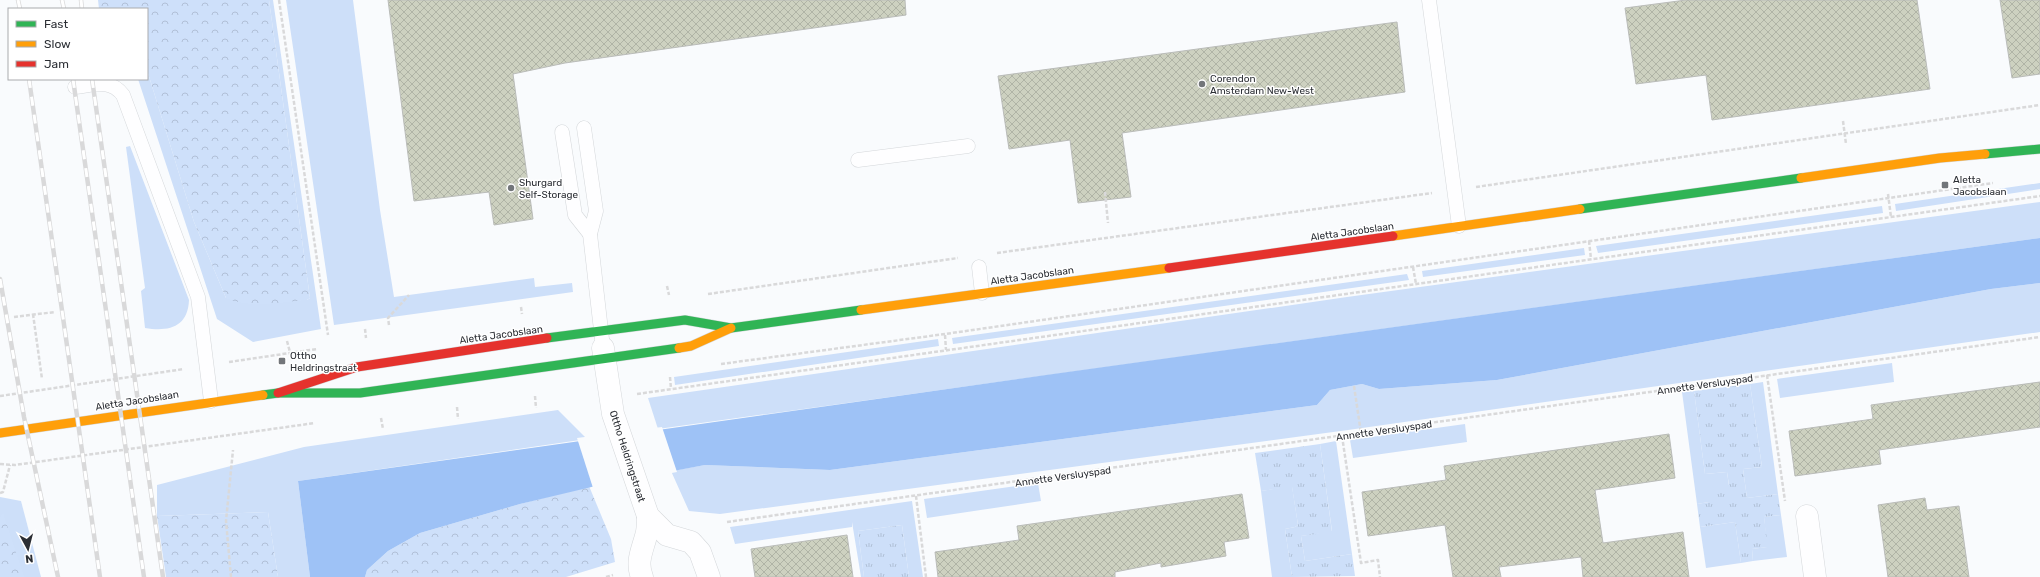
<svg xmlns="http://www.w3.org/2000/svg" width="2040" height="577" viewBox="0 0 2040 577" font-family="Rubik,sans-serif">
	<style>
		.grass { fill: #cddff9 }
		.forest { fill: url(#forest-crowns) }
		.park { fill: url(#park-tufts) }
		.water { fill: #9ec2f6 }
		.pier { fill: #f9fbfd }
		.building { fill: url(#building-cross-hatch); stroke: #babcb9 }
		.lines { fill: none; stroke-linecap: round; stroke-linejoin: round }
		.lane-casing { stroke: #d4d7da; stroke-width: 15 }
		.street-casing { stroke: #d4d7da; stroke-width: 23 }
		.fast-casing { stroke: #d4d7da; stroke-width: 10 }
		.slow-casing { stroke: #d4d7da; stroke-width: 10 }
		.jam-casing { stroke: #d4d7da; stroke-width: 10 }
		.path { stroke: #d9d9da; stroke-width: 2.5; stroke-dasharray: 4 2; stroke-linecap: butt }
		.lane { stroke: #fefeff; stroke-width: 14 }
		.street { stroke: #fefeff; stroke-width: 22 }
		.fast { stroke: #30b455; stroke-width: 9 }
		.slow { stroke: #ff9f0a; stroke-width: 9 }
		.jam { stroke: #e5322d; stroke-width: 9 }
		.rail-casing { stroke: #d9d9da; stroke-width: 4.5 }
		.rail { stroke: #fff; stroke-width: 3; stroke-dasharray: 9; stroke-linecap: butt }
		.poi-dot { fill: #73767a; stroke: #fff; stroke-width: 1.5 }
		.labels { text-anchor: middle; stroke-width: 3; stroke-linejoin: round; paint-order: stroke }
		.poi-label { font-size: 10px; fill: #2b2e34; stroke: #fff; text-anchor: start }
		.street-label { font-size: 10px; fill: #2b2e34; stroke: #fff }
	</style>
	<defs>
		<pattern id="forest-crowns" width="20" height="18" patternUnits="userSpaceOnUse"><rect width="20" height="18" fill="#cee0fa"/><path d="M2 6a3 3 0 1 1 6 0M12 15a3 3 0 1 1 6 0" fill="none" stroke="#b1c0d7"/></pattern>
		<pattern id="park-tufts" width="24" height="20" patternUnits="userSpaceOnUse"><rect width="24" height="20" fill="#cddff9"/><path d="M3 7l-1-3M5 7V3M7 7l1-3M15 17l-1-3M17 17v-4M19 17l1-3" fill="none" stroke="#b0c0d6"/></pattern>
		<pattern id="building-cross-hatch" width="8" height="8" patternUnits="userSpaceOnUse"><rect width="8" height="8" fill="#cdd1c0"/><path d="M0 0l8 8M0 8l8-8" fill="none" stroke="#b0b4a6"/></pattern>
	</defs>
	<rect width="100%" height="100%" fill="#f9fbfd"/>
	<g class="grass">
		<path d="M269,0h4l48,329 -68,13 -36,-23 -79,-240h9v-9l47,152 32,76 81,2 3,-2z"/>
		<path d="M286,0h67l27,210 14,87 140,-19 1,9 37,-4 1,9 -239,33z"/>
		<path d="M130,146l59,154c-1,27 -20,32 -44,28l-4,-37 4,-3 -19,-141z"/>
		<path d="M2040,183v6l-144,22 -1,-7z"/>
		<path d="M2040,202v36l-1382,191 -10,-31 699,-101z"/>
		<path d="M1882,206l1,7 -285,40 -2,-7z"/>
		<path d="M1584,248l1,7 -162,22 -1,-6z"/>
		<path d="M1407,274l2,6 -456,64 -1,-6z"/>
		<path d="M2040,283v49l-692,98 -628,84 -31,-3 -18,-40 34,-6 125,5 487,-65 13,-15 32,-6 17,5 118,-9 494,-91z"/>
		<path d="M938,339l1,7 -264,39 -1,-8z"/>
		<path d="M1892,363l2,19 -114,16 -3,-19z"/>
		<path d="M1763,382l15,112 -31,4 -4,-29 19,-2 -12,-83z"/>
		<path d="M1694,391l11,83 22,-2 2,14 -20,16 -12,2 -15,-112z"/>
		<path d="M558,410l29,29 -289,42 12,96h-32l-10,-65 -111,4v-31l147,-38z"/>
		<path d="M1465,424l2,18 -114,16 -3,-18z"/>
		<path d="M1336,441l16,113 -47,7 -4,-25 31,-5 -12,-87z"/>
		<path d="M1038,483l3,18 -114,17 -3,-19z"/>
		<path d="M1292,486l6,39 -3,2 -10,2 7,48h-20l-11,-86z"/>
		<path d="M0,497l21,4 20,76h-41z"/>
		<path d="M912,501l11,76h-14l-7,-52 -44,6 6,46h-3l-9,-55v5l-117,17 -5,-17z"/>
		<path d="M1781,515l6,42 -34,4 -1,-12 15,-2 -3,-30z"/>
		<path d="M1735,522l6,41 -35,5 -6,-41z"/>
	</g>
	<g class="forest">
		<path d="M98,0h171l41,298 -3,2c-27,2 -56,9 -81,-2l-32,-76 -47,-152v-61h-48z"/>
		<path d="M589,486l22,53 4,23 -49,15h-201l2,-7 21,-19 32,-18 100,-29z"/>
		<path d="M268,512l10,65h-112l-9,-61z"/>
		<path d="M3,513l21,64h-24v-59z"/>
	</g>
	<g class="park">
		<path d="M1750,384l12,83 -19,2 4,29 31,-4 3,21 -17,2 4,30 -16,2 1,12 -12,2 -6,-41 -35,5 -3,-23 12,-2 -2,-13 22,-4 -2,-13 -22,2 -11,-83z"/>
		<path d="M1320,444l12,88 -31,4 4,25 47,-7 3,22 -63,1 -7,-48 10,-2 3,-2 -6,-38 -31,4 -6,-38z"/>
		<path d="M902,525l7,52h-45l-6,-46z"/>
	</g>
	<path class="water" d="M2040,238v45l-49,6 -494,91 -118,9 -17,-5 -32,6 -13,15 -487,65 -125,-5 -101,19 -84,20 -100,29 -32,18 -21,19 -2,7h-55l-12,-96 748,-106z"/>
	<path class="pier" d="M662,427l15,45 -84,16 -16,-50z"/>
	<g class="building">
		<path d="M388,0h517l1,15 -341,48 -52,11 20,145 -39,6 -5,-33 -75,9z"/>
		<path d="M1686,0h231l13,89 -218,31 -6,-45 -70,9 -11,-76z"/>
		<path d="M2000,0h40v74l-28,4z"/>
		<path d="M1397,22l8,70 -283,41 9,64 -53,6 -8,-63 -61,9 -11,-73z"/>
		<path d="M2040,382v45l-161,23 2,14 -86,12 -6,-45 84,-12 -2,-14z"/>
		<path d="M1669,434l6,44 -80,12 8,53 80,-11 6,45h-106l-2,-20 -82,10 2,10h-48l-8,-52 -77,11 -6,-44 84,-12 -2,-14z"/>
		<path d="M1242,494l7,44 -25,4 2,14 -65,11v-4l-46,9v5h-177l-3,-25 84,-12 -2,-14z"/>
		<path d="M1925,498l2,12 32,-4 10,71h-81l-10,-72z"/>
		<path d="M847,535l6,42h-98l-4,-28z"/>
	</g>
	<g class="lines">
		<defs>
			<g id="lane">
				<path d="M1429,0l30,226"/>
				<path d="M75,87c19,-2 35,-9 48,8l75,202 13,104"/>
				<path d="M584,128l12,83 -6,23 12,105"/>
				<path d="M562,132l13,83 15,19"/>
				<path d="M858,160l110,-14"/>
				<path d="M979,267l3,26"/>
			</g>
			<g id="street">
				<path d="M603,348l10,66 35,102 19,19 24,7 9,10 9,25"/>
				<path d="M1807,516l8,61"/>
				<path d="M642,577c-6,-15 0,-26 4,-41 2,-6 2,-13 2,-20"/>
			</g>
			<g id="fast">
				<path d="M1985,154l55,-5"/>
				<path d="M1580,209l221,-31"/>
				<path d="M547,338l138,-18 46,8 130,-18"/>
				<path d="M263,395l15,-2h82l319,-45"/>
			</g>
			<g id="slow">
				<path d="M1801,178l139,-20 45,-4"/>
				<path d="M1393,236l187,-27"/>
				<path d="M861,310l308,-42"/>
				<path d="M679,348l12,-2 40,-18"/>
				<path d="M0,433l263,-38"/>
			</g>
			<g id="jam">
				<path d="M1169,268l224,-32"/>
				<path d="M278,393l79,-26 190,-29"/>
			</g>
		</defs>
		<use href="#lane" class="lane-casing"/>
		<use href="#street" class="street-casing"/>
		<use href="#fast" class="fast-casing"/>
		<use href="#slow" class="slow-casing"/>
		<use href="#jam" class="jam-casing"/>
		<g class="path">
			<path d="M279,0l49,335"/>
			<path d="M1843,121l3,23"/>
			<path d="M1476,187l564,-82"/>
			<path d="M1105,192l3,31"/>
			<path d="M1888,194l3,23"/>
			<path d="M1589,241l2,18"/>
			<path d="M997,253l435,-60"/>
			<path d="M1413,267l3,17"/>
			<path d="M667,286l2,9"/>
			<path d="M708,294l250,-36"/>
			<path d="M521,307l1,7"/>
			<path d="M33,314l9,65"/>
			<path d="M14,317l41,-5"/>
			<path d="M389,325l-1,-7 21,-23"/>
			<path d="M365,329l1,9"/>
			<path d="M945,335l1,15"/>
			<path d="M287,341l5,19"/>
			<path d="M229,362l88,-13"/>
			<path d="M721,364l224,-30 1048,-151"/>
			<path d="M1767,375l18,126"/>
			<path d="M670,377l1,12"/>
			<path d="M1354,386l7,47"/>
			<path d="M637,394l1403,-198"/>
			<path d="M0,396l184,-27"/>
			<path d="M535,396l1,12"/>
			<path d="M457,407l1,12"/>
			<path d="M381,418l2,11"/>
			<path d="M1342,436l19,127 17,-3 2,17"/>
			<path d="M0,464l15,1 300,-42"/>
			<path d="M0,493l3,-1 7,-27"/>
			<path d="M916,496l10,81"/>
			<path d="M727,522l1313,-185"/>
			<path d="M231,577l-5,-56 7,-71"/>
			<path d="M606,577l7,-2"/>
		</g>
		<use href="#lane" class="lane"/>
		<use href="#street" class="street"/>
		<use href="#fast" class="fast"/>
		<use href="#slow" class="slow"/>
		<use href="#jam" class="jam"/>
		<defs>
			<g id="rail">
				<path d="M18,0l2,9"/>
				<path d="M62,0l2,9"/>
				<path d="M81,0l1,9"/>
				<path d="M29,79l71,498"/>
				<path d="M73,79l71,498"/>
				<path d="M92,79l71,498"/>
				<path d="M0,279l24,138 34,160"/>
			</g>
		</defs>
		<use href="#rail" class="rail-casing"/>
		<use href="#rail" class="rail"/>
	</g>
	<g class="poi-dot">
		<circle cx="1202" cy="84" r="4"/>
		<rect x="1941" y="181" width="8" height="8" rx="2"/>
		<circle cx="511" cy="188" r="4"/>
		<rect x="278" y="357" width="8" height="8" rx="2"/>
	</g>
	<g class="labels">
		<g class="poi-label">
			<text x="1210" y="82">Corendon<tspan x="1210" dy="12">Amsterdam New-West</tspan></text>
			<text x="1953" y="183">Aletta<tspan x="1953" dy="12">Jacobslaan</tspan></text>
			<text x="519" y="186">Shurgard<tspan x="519" dy="12">Self-Storage</tspan></text>
			<text x="290" y="359">Ottho<tspan x="290" dy="12">Heldringstraat</tspan></text>
		</g>
		<g class="street-label">
			<text transform="translate(1352 231) rotate(-8)" y="4">Aletta Jacobslaan</text>
			<text transform="translate(1032 275) rotate(-8)" y="4">Aletta Jacobslaan</text>
			<text transform="translate(501 334) rotate(-8)" y="4">Aletta Jacobslaan</text>
			<text transform="translate(1705 384) rotate(-8)" y="4">Annette Versluyspad</text>
			<text transform="translate(137 400) rotate(-9)" y="4">Aletta Jacobslaan</text>
			<text transform="translate(1384 430) rotate(-8)" y="4">Annette Versluyspad</text>
			<text transform="translate(628 456) rotate(72)" y="4">Ottho Heldringstraat</text>
			<text transform="translate(1063 476) rotate(-8)" y="4">Annette Versluyspad</text>
		</g>
	</g>
	<rect x="8" y="8" width="140" height="72" fill="#ffffff" stroke="#aaabae"/>
	<rect x="16" y="21" width="20" height="6" fill="#30b455" stroke="#aaabae"/>
	<text x="44" y="28" font-size="12" fill="#2b2e34">Fast</text>
	<rect x="16" y="41" width="20" height="6" fill="#ff9f0a" stroke="#aaabae"/>
	<text x="44" y="48" font-size="12" fill="#2b2e34">Slow</text>
	<rect x="16" y="61" width="20" height="6" fill="#e5322d" stroke="#aaabae"/>
	<text x="44" y="68" font-size="12" fill="#2b2e34">Jam</text>
	<g transform="translate(28 549) rotate(173)" stroke="#ffffff" stroke-width="3" paint-order="stroke">
	<path d="M0-3L7 15L0 10L-7 15Z" fill="#2b2e34"/>
	<text y="-6" font-size="11" font-weight="bold" text-anchor="middle" fill="#2b2e34">N</text>
	</g>
</svg>
